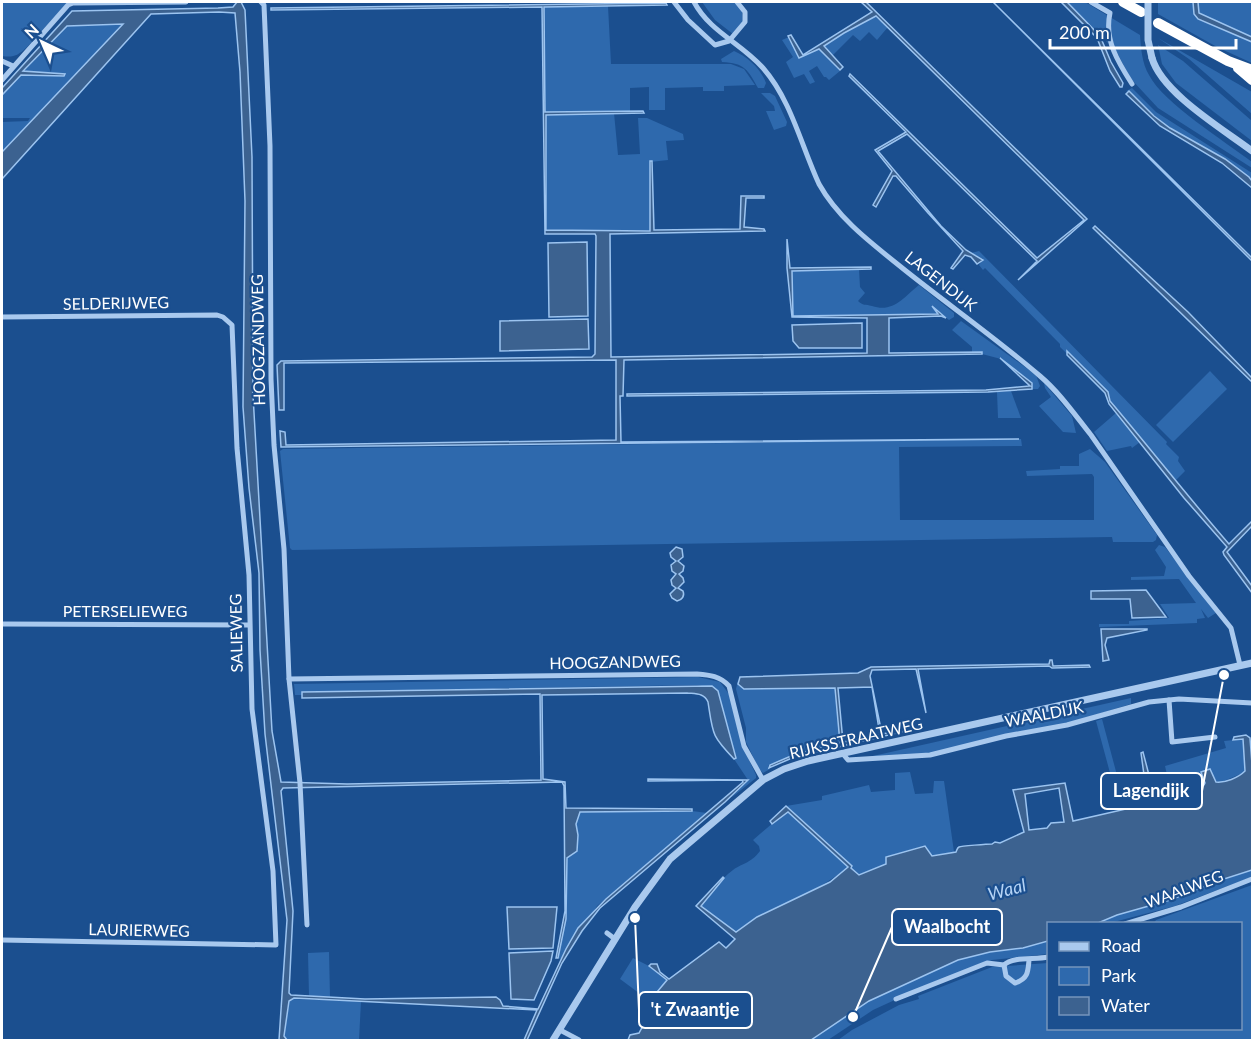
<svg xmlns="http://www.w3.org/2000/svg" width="1254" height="1042" viewBox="0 0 1254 1042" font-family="Lato,sans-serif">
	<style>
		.green { fill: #2e69ad }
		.water { fill: #3c6290; stroke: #9cc4f0; stroke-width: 1.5; fill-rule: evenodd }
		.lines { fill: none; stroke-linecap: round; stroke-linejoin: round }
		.minor { stroke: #a9c9ee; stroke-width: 5 }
		.tertiary { stroke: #a9c9ee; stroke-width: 7 }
		.motorway { stroke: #fff; stroke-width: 10 }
		.tertiary-bridge { stroke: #a9c9ee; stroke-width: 7 }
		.labels { text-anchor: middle; stroke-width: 4.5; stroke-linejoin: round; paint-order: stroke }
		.street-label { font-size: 16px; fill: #fff; stroke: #1b4f8f }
		.water-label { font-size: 18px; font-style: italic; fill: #b5d3f5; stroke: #1b4f8f }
		.leader { fill: none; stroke: #fff; stroke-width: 2 }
		.callout-dot { fill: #fff; stroke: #1b4f8f; stroke-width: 2 }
		.callout { fill: #1b4f8f; stroke: #fff; stroke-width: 2 }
		.callout-label { font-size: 18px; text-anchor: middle; font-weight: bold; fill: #fff }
	</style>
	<rect width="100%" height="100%" fill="#1b4f8f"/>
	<g class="green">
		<path d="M2,2h66l-41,45c-8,8 -14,11 -25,9z"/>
		<path d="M702,2h34l6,7 1,13 -10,12 -18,-14z"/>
		<path d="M1067,2h18l55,33c1,14 2,28 9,40 14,28 77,67 103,87v6l-94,-60 -27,-29 -16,-30 -15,-13z"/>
		<path d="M1158,2h35l1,12 44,22 14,6v21l-35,-16 -59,-33z"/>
		<path d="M1198,2h54v35l-48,-20 -5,-4z"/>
		<path d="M544,6h64l3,58h120l13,5 11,16 -31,1v5h-21v-4l-38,1v22h-16v-23l-19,1v23l-85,1z"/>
		<path d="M874,16l14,11 -11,13 -8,-8 -9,9 -7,-6 -21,21 -8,-9 20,-14z"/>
		<path d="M123,23l-121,129v-30l26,-1 2,-3h-28v-23l17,-19 45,-2 -42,-2 45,-46z"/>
		<path d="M789,37l10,21 20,-9 21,22 -11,9 -3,-3h-2l-7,-11 -8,5 6,11 -5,2 -6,-10 -10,4 -8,-16 7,-5 -11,-17z"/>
		<path d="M1158,38l94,54v22l-63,-55z"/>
		<path d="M1158,45l25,16 69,60v20l-76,-58 -14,-19z"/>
		<path d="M734,51c14,6 27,18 32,32l-2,5h-6c-10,-18 -13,-25 -36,-26l-1,-3z"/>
		<path d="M1132,88l24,24 96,61v8c-24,-24 -56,-36 -84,-55 -14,-10 -26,-22 -39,-34l-3,-1z"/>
		<path d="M761,93h9l5,3 12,26 -1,4 -12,4 -8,-19h9l-1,-5z"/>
		<path d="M614,113l4,42 22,-1 -2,-36h9l36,16 1,6 -18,1 2,19 -18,2 1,68 -104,1 -2,-116z"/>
		<path d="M979,251l188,191 -1,2 13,13 -1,4 7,10 -9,9 -66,-79 -1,-7 -49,-47v-3l-75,-76 -2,2 -4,-5 4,-6 -12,-6z"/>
		<path d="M859,269l1,18 5,6 -7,8c5,5 7,3 14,5 21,7 31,-8 47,-21l35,28v4l-5,3 -17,-14 7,8 -146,2 -1,-45z"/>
		<path d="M961,321l75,54 4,11 -2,3h-6v-6l-31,-24 -19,-5v-2h-10v-5l-20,-17z"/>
		<path d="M1210,371l17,18 -54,53 -17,-17z"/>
		<path d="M1044,383l28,33 4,17 -13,-1 -24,-26 12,-9 -6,-9z"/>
		<path d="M1011,391l10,27h-23l-1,-26z"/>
		<path d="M1116,413l24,29 -8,6 -1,-2 -24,5 -13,-19z"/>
		<path d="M1021,439l1,7 -123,1 1,73h194v-43l-2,-3 -65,2 -1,-5 34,-2v-3h19v-12l11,-5 15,13 52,73 -1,5 -3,2h-40l-1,-5 -820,13 -2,-2 -10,-97 3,-2z"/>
		<path d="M1159,545l6,2 51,66 -8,5 -7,-9 4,9 -8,1v4l-98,4v-3h30v-3l40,-3 -9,-14 36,-1 -17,-24 -48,1v-3l33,-1 2,-9 -11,-17z"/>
		<path d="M698,677l22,5 9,12 13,51 14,30v3l-25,20 17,-18 -14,-21 2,-2 -18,-66 -20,-6 -395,7 -1,3h-7l-1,-11z"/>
		<path d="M738,680v4l6,5 91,-1 5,55 -49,13 -23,10 2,3 -7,4 -4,-4 -13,-27v-14l-10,-39z"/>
		<path d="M1131,698v6l-66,20 -85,16c-36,16 -78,16 -116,18z"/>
		<path d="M1102,719l24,90 -6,1 -24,-89z"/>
		<path d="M1243,739l2,32 -2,2 -24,10 -5,-4 -4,-10 -8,3 2,13 -32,12 -7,-31 61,-18 -2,-7z"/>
		<path d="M910,772l5,22 18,-1 1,-12h10l10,71 -22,4 -8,-10 -21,6 -17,12 -27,11 -3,-1 -20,-24 -50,-44 36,-6v-4l47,-11 2,7 24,-2v-17z"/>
		<path d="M584,810l108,1 15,2 -110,93 -33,54 -6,-2 8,-39 1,-61 10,-7 1,-16 -2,-11 4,-12z"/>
		<path d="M787,811l61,56c-35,29 -76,39 -112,66l-35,-27c9,-11 19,-27 32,-36 11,-8 17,-6 27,-19l-1,-5 -6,-6z"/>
		<path d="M1252,870v7l-77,29 -65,17 -12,1 19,-9 27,-7z"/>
		<path d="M1252,885v155h-414l14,-10 47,-25 20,-6 -1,-3 74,-29 56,-4v65h192v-104l-86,-1 2,-3z"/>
		<path d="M1048,941v13l-56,6 -56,21 -63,29 -45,30h-17l58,-39 89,-41 32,-8 33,-4z"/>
		<path d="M329,952l1,45 -21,-1 -1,-43z"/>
		<path d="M633,958l16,8 18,14 -16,22 -31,-23z"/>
		<path d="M291,999l70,2 -2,39h-72l-3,-4 5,-36z"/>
	</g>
	<g class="water">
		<path d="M237,2h4l4,8 7,147 1,238 19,336 9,51 66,2 194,-4 -1,-86 -238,4v-6l410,-6 6,5 18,67 -2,1c-23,-24 -21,-25 -26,-57 -4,-9 -12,-8 -21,-9l-145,2 1,84 22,3 1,26 126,1v2l-112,1 -4,12 2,11 -1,16 -10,7 -1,61 -8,39h-2l9,-47 -1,-125 -2,-4 -279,6 -2,3 12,120 -4,82 2,2 74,4 131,-2 4,3 3,6 35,3 28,-60 12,-21 28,-29 137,-117 -1,-2 -94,1v-2l100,1 -23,22 -125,106 -18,23 -20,32 -35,77h-3l13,-30 -243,-12 -5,3 -5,35 3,4h10h-18l8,-120 -22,-186 -5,-84 -1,-77 -10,-85 -6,-81 2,-206 -5,-129 -5,-59 -16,-1 -68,2 -149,165v-27l121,-128 -56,2 -44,45 42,3 -1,2 -43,-1 -19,20v-7l70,-77 146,-3 15,-1z"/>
		<path d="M861,2h5l221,217 -69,61 19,-19 -130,-127 -29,17 63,75 25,24 17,10 -6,4 -6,-7 -6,-2 -12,14 -2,-1 12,-17 -35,-38 -32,-37h-3l-17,31 -3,-2 19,-34 -17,-21 31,-18 -57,-56 1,-2 187,184 47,-38 -208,-204 -32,17 -20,13 19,21 -3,3 -21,-21 -20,9 -11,-22 3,-1 12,20 69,-43z"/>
		<path d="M993,2l259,256v3z"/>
		<path d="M1061,2h6l33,34 11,26 12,21 -1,4h-2l-10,-16 -13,-33z"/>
		<path d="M1193,2h5l1,11 53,24v5l-54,-23 -4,-5z"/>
		<path d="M666,3l1,2 -123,2 1,105 98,-1 1,2 -98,2v115l104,1v-70h2l2,69 86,-1 1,-33h23v2h-18l-2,29 20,2 1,2 -155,3 1,123 256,-4v-35l-75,-1 -5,-49v-29l3,29 81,-1v2l-79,2 1,45 145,-2 -6,-8 14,12 -5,-2 -52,2v35l93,-1v2l-358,6 -1,36h-3l1,46 398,-3 -738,8 -1,-16 5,1 1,13 330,-5v-80l-332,3v47h-5l-2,-45 4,-4 311,-4 3,-3 1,-118 -1,-2h-50l-3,-227 -271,3v-2z"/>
		<path d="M1129,91l25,25 16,12 55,31 24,18 3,4v7l-30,-25 -62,-37 -34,-32z"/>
		<path d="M1095,226l93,86 64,66v4l-159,-154z"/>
		<path d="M587,242l1,74 -39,1 -1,-74z"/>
		<path d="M588,319l1,30 -89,2v-30z"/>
		<path d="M862,323v25h-63l-6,-7 -1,-16z"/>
		<path d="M1067,351l41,41 2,9c40,47 78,96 119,143l23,-23v5l-25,26 25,34v7l-28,-38 -1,-3 4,-5 -43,-49 -75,-94 -4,-11 -38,-38z"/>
		<path d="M1000,358l32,25v6l-44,3 -361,4v-2l359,-4 44,-4z"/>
		<path d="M676,547l6,2 1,8 -5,4 6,5 -1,5 -4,3 4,4 1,4 -6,6 5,3c2,5 -1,9 -6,10l-5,-3 -2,-4 6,-6 -4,-3 -1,-5 5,-6 -4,-3 -1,-6 5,-4 -5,-4 -1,-4z"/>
		<path d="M1146,590l20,27 -34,1 -2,-19h-39v-8z"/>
		<path d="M1101,629h46v1l-40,8 -2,7 4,15 -6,1z"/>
		<path d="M1050,660h2l1,6 36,-1 1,2 -38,1 -3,-2 -131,3 8,44 -10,-44 -44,1 -2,6 12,58 32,-6v1l-122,29 -23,10 1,-3 21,-9 49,-13 -5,-55 -91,1 -6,-5 2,-7 118,-4 13,-6 178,-3zM872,687l8,48 -37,7 -5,-54z"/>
		<path d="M1246,735l4,3 2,26v106l-31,10 -51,20 -53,15 -19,8 -50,1v17l-25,7 -33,4 -32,8 -89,41 -58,39h-183l2,-5 9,-2 12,-22 1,-13 15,-18 -18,-14 2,-2h6l3,8 9,7 50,-37 7,6 9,-9 -39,-33 27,-29 1,1 -23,28 35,26 21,-15 73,-35 18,-15 -60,-55 -16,12 -2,-3 16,-15 66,60 -1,2 8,7 27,-11v-7l39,-11 7,10 24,-4c1,-2 1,-4 3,-5 2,-1 29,-3 33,-3l3,-2 5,1 24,-11 -11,-42 52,-7 8,38 75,-17 -7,-51 2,-1 13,50 48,-17 1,-2 -4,-11 9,-3 6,13c9,1 22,-4 29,-11l-2,-32 -10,1 1,-3zM1059,788l5,34 -13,1 -4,5 -18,2 -4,-36z"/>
		<path d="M507,907h50l-4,41 -44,1z"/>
		<path d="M553,951l-2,10 -17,39 -23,-1 -2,-46z"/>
	</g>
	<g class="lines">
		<g class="minor">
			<path d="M261,2l3,3 6,141 1,233 3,66 10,104 5,130 408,-5c13,1 23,2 32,12l15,60 19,34"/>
			<path d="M674,2l14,18 27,25 14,-4 16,-19v-10l-8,-10"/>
			<path d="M694,2c16,30 47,41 69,66 28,32 38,77 56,116 20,36 55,61 87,87 44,35 91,68 134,105 20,17 35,39 51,59l98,141 42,52 9,37"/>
			<path d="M1091,2l19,11c-6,27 8,49 22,71"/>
			<path d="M2,61l11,5"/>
			<path d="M2,80l66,-75 5,-2 113,-1"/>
			<path d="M2,317l215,-2 6,2 9,8 5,123 12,127 3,134 21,162 3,74 -274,-5"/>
			<path d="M2,624l247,1"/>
			<path d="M289,679l11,104 7,142"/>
			<path d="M1169,700l3,42 43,-5"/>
			<path d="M843,754l5,6 82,-5 76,-19 61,-11 82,-23 30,-3 73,4"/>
			<path d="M1125,924l56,-17 71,-28"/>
			<path d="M607,933l8,6"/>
			<path d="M1004,965l2,11 9,7c13,-4 13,-11 14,-23"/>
			<path d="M896,999l91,-36 17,2c9,-9 31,-5 44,-8"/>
			<path d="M560,1030l19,10"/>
		</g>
		<g class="tertiary">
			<path d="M1152,58c10,35 71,71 100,93"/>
			<path d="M553,1040l82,-133 35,-48 93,-79 21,-11 24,-8 444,-98"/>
		</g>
		<g class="motorway">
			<path d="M1123,2l18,10"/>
			<path d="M1158,23l70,38 24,9"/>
			<path d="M1238,68l14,12"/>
		</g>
		<path class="tertiary-bridge" d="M1148,2v38l4,18"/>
	</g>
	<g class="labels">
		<g class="street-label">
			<text transform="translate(941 281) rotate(38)" y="6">LAGENDIJK</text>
			<text transform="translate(116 303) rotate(-1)" y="6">SELDERIJWEG</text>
			<text transform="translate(258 340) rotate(-91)" y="6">HOOGZANDWEG</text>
			<text x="125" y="617">PETERSELIEWEG</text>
			<text transform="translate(236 633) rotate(-91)" y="6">SALIEWEG</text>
			<text transform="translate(615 662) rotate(-1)" y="6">HOOGZANDWEG</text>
			<text transform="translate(1044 714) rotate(-11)" y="6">WAALDIJK</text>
			<text transform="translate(856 738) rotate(-13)" y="6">RIJKSSTRAATWEG</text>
			<text transform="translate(1184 889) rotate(-20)" y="6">WAALWEG</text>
			<text transform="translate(139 930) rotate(1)" y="6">LAURIERWEG</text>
		</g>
		<g class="water-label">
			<text transform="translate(1007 890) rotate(-15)" y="6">Waal</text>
		</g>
	</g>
	<path class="leader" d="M1224 675L1202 791M853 1017L892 927M635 918L639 1010"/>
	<g class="callout-dot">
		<circle cx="1224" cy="675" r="6"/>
		<circle cx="853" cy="1017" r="6"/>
		<circle cx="635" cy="918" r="6"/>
	</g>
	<g class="callout">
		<rect x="1101" y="773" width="101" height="36" rx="6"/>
		<rect x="892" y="909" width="110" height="36" rx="6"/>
		<rect x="639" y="992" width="113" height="36" rx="6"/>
	</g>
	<g class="callout-label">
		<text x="1151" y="797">Lagendijk</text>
		<text x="947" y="933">Waalbocht</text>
		<text x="695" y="1016">'t Zwaantje</text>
	</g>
	<rect width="1254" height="1042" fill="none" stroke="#ffffff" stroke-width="6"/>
	<rect x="1047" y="922" width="195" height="108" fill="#1b4f8f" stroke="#7695bc" stroke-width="1.5"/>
	<rect x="1059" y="942" width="30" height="9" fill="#a9c9ee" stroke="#7695bc" stroke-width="1.5"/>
	<text x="1101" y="952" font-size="18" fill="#ffffff">Road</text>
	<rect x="1059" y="967" width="30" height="18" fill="#2e69ad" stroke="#7695bc" stroke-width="1.5"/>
	<text x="1101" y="982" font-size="18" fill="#ffffff">Park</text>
	<rect x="1059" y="997" width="30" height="18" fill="#3c6290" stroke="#7695bc" stroke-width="1.5"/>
	<text x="1101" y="1012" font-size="18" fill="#ffffff">Water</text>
	<g transform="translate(42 42) rotate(316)" stroke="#1b4f8f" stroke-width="4.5" paint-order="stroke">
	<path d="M0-4.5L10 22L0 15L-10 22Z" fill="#ffffff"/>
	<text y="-9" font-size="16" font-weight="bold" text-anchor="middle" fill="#ffffff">N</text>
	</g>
	<path d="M1050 39v9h186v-9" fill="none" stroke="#ffffff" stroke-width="3"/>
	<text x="1059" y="39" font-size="18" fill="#ffffff" stroke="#1b4f8f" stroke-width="4.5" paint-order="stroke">200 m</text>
</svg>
